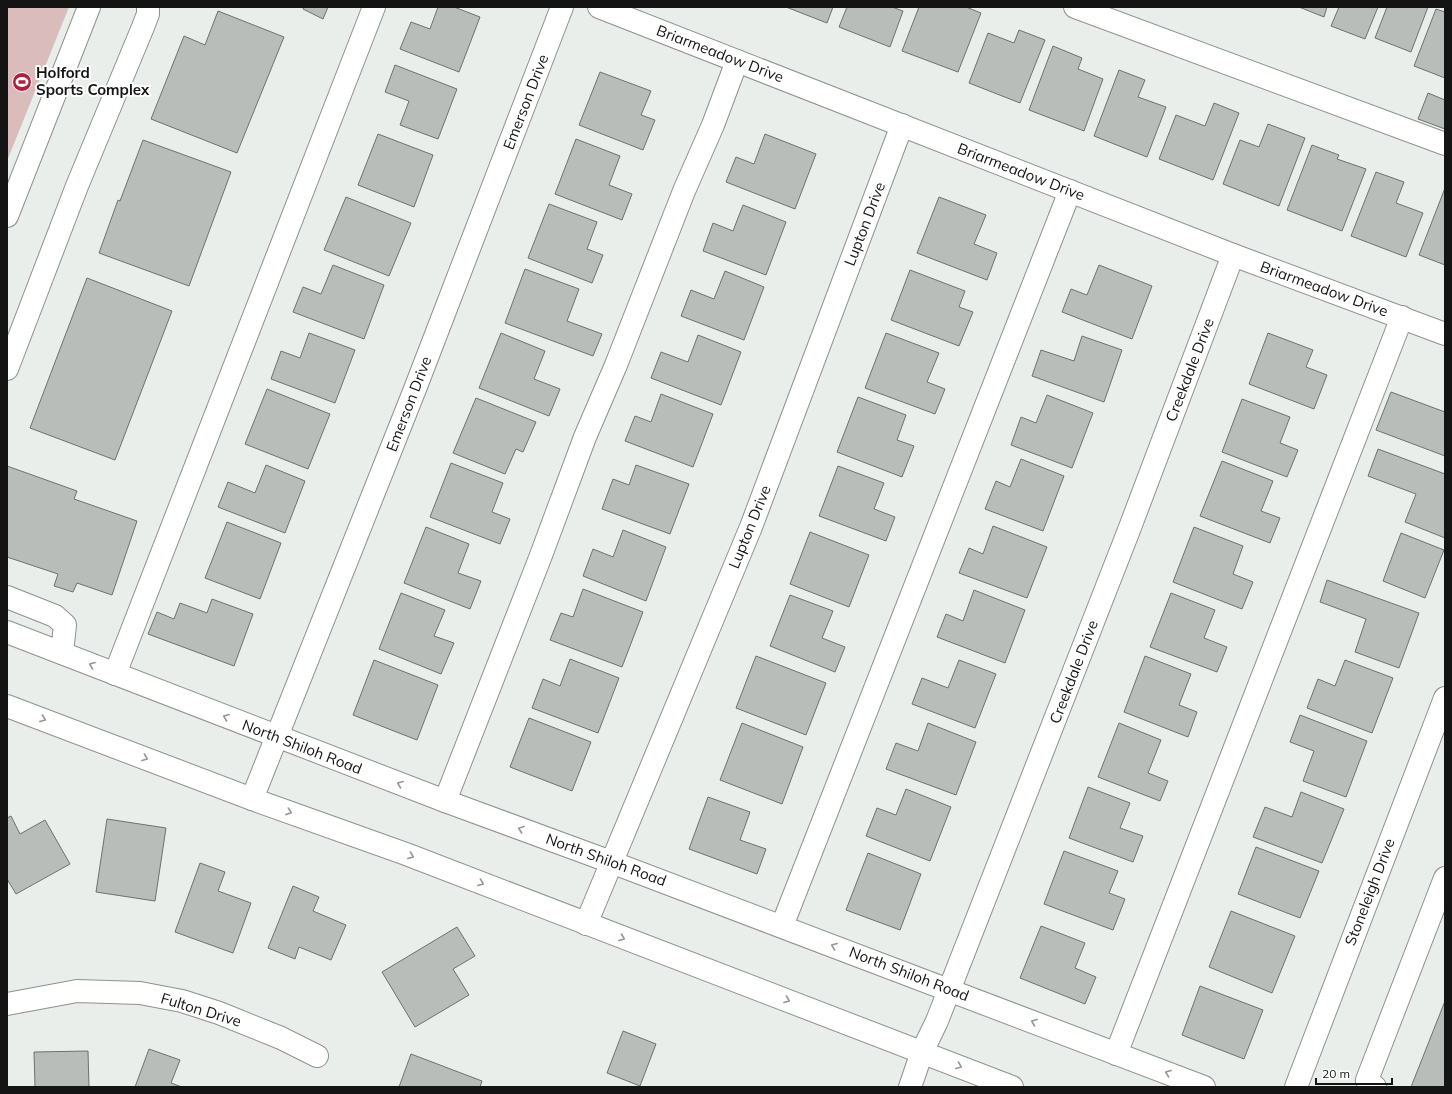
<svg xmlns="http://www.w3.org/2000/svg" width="1452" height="1094" viewBox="0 0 1452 1094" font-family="Mulish,sans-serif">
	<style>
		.green { fill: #dbbcbc }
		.building { fill: #b8bdb9; stroke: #6d726e }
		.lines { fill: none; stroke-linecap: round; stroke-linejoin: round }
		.minor-casing { stroke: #8d928e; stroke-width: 24 }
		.major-casing { stroke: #8d928e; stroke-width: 24 }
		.minor { stroke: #fff; stroke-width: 22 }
		.major { stroke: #fff; stroke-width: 22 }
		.oneway { stroke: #959595 }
		.labels { text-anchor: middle; stroke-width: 4; stroke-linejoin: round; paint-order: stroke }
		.street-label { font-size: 15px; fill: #131413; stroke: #fff }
		.poi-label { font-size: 15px; font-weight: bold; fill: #131413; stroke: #fff; text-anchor: start }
	</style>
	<rect width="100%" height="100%" fill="#e9eeea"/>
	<path class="green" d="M7,7h62l-62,154z"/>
	<g class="building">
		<path d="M304,7h24l-5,12 -20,-10z"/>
		<path d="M438,7h16l26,10 -21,55 -59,-23 11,-27 19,7z"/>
		<path d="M786,7h47l-6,16z"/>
		<path d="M847,7h45l11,4 -13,36 -51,-20z"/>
		<path d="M919,7h47l15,6 -23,59 -56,-21z"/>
		<path d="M1299,7h28l-3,10z"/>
		<path d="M1339,7h39l-13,32 -34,-13z"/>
		<path d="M1387,7h41l-17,45 -36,-14z"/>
		<path d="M1436,9l9,3v66l-31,-12z"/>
		<path d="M218,11l66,26 -47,116 -86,-34 33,-83 21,9z"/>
		<path d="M1019,30l26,10 -25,63 -51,-20 19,-50 26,10z"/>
		<path d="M1053,46l29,12 -4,11 25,10 -19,52 -55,-21z"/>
		<path d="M395,65l62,24 -19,50 -38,-14 9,-24 -24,-9z"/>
		<path d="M1119,70l26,10 -7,17 28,10 -19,50 -53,-21z"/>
		<path d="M600,72l51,19 -10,24 14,5 -12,30 -64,-25z"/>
		<path d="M1428,93l17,7v29l-27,-10z"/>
		<path d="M1214,103l25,10 -26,67 -54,-21 17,-44 29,11z"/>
		<path d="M1268,124l37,14 -26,68 -56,-22 17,-44 19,7z"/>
		<path d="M378,134l55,21 -19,52 -56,-22z"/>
		<path d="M765,134l51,20 -21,55 -69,-27 10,-25 18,7z"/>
		<path d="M576,139l44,17 -11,29 23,9 -10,26 -67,-26z"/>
		<path d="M143,140l88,32 -42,114 -90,-33 19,-53 2,1z"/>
		<path d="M1312,145l27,10 -2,4 29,10 -24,62 -55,-21z"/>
		<path d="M1376,172l28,10 -8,21 27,10 -17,44 -55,-21z"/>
		<path d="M1445,188v77l-26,-10z"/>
		<path d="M346,197l65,26 -22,53 -65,-26z"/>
		<path d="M939,197l47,18 -12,29 23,9 -10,27 -70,-27z"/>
		<path d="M549,204l48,18 -10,27 16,6 -11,28 -64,-25z"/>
		<path d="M743,205l43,17 -20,53 -63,-24 10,-28 20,8z"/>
		<path d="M333,265l51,20 -20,54 -71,-27 10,-25 18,7z"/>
		<path d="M1099,265l53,21 -20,53 -70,-27 9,-23 16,6z"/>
		<path d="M525,269l54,20 -12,32 35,13 -9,22 -88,-33z"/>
		<path d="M910,270l55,21 -6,16 14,5 -14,34 -68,-26z"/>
		<path d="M725,271l39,16 -20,53 -63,-24 10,-26 23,9z"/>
		<path d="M87,278l85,33 -57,149 -85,-32z"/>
		<path d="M309,333l46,17 -20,53 -64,-24 10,-28 19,7z"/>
		<path d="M501,333l44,18 -11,28 26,10 -11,27 -70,-28z"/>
		<path d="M886,333l53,20 -12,29 18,7 -10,25 -70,-26z"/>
		<path d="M1268,333l45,17 -7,17 21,8 -13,34 -65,-25z"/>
		<path d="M698,335l43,17 -20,53 -70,-27 10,-26 27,10z"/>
		<path d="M1082,336l40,14 -18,52 -72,-26 9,-26 33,11z"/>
		<path d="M267,389l63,25 -22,55 -63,-25z"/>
		<path d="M1391,392l54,20v44l-69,-26z"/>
		<path d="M661,394l52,20 -20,53 -68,-26 10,-25 16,6z"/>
		<path d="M1047,395l46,18 -21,55 -61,-23 10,-28 15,6z"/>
		<path d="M858,397l48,18 -9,25 17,6 -12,31 -65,-25z"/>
		<path d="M476,398l60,24 -13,30 -7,-3 -11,25 -52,-21z"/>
		<path d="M1242,399l48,18 -10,26 18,7 -11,27 -65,-25z"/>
		<path d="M1378,449l67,25v64l-40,-16 11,-28 -48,-18z"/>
		<path d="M1021,459l43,17 -21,55 -58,-22 11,-28 14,6z"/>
		<path d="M1222,461l51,20 -12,30 19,7 -10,25 -70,-27z"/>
		<path d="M451,463l52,20 -11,29 18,7 -10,25 -70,-27z"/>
		<path d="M266,465l39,16 -20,52 -67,-26 10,-25 27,11z"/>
		<path d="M636,465l53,19 -19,50 -68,-25 11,-30 16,6z"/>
		<path d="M7,466l70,25 -3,8 63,22 -25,74 -35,-12 -4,9 -19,-6 4,-12 -51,-17z"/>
		<path d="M838,466l46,17 -10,26 21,8 -9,24 -67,-25z"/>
		<path d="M227,522l54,21 -21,56 -55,-21z"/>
		<path d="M993,526l54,21 -20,51 -68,-25 10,-25 14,6z"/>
		<path d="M426,527l43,17 -11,29 23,8 -11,28 -66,-26z"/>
		<path d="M1194,527l49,19 -10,28 20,8 -11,27 -69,-27z"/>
		<path d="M623,530l43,17 -20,54 -63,-25 10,-27 20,8z"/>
		<path d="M810,532l59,23 -20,52 -59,-23z"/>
		<path d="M1401,533l43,17 -19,48 -42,-17z"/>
		<path d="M1327,580l92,33 -20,55 -44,-16 11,-33 -46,-17z"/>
		<path d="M583,589l60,23 -21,55 -72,-27 11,-27 12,4z"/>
		<path d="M974,590l51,20 -20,53 -68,-26 9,-23 17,7z"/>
		<path d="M401,593l44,17 -11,26 20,7 -13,31 -62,-25z"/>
		<path d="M1171,593l44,17 -11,28 23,9 -10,25 -67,-25z"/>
		<path d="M790,595l43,16 -11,27 23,9 -10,25 -65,-26z"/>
		<path d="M212,599l41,15 -19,52 -86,-32 9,-22 17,7 6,-16 27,10z"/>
		<path d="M756,656l70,27 -20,52 -70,-27z"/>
		<path d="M1145,656l46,18 -12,31 18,7 -9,25 -64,-25z"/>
		<path d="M570,659l49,19 -21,55 -66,-25 11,-29 17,7z"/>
		<path d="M374,660l64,25 -21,55 -64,-25z"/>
		<path d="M959,660l37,14 -21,54 -63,-24 10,-26 26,10z"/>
		<path d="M1345,660l48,18 -21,55 -65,-25 11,-29 17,7z"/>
		<path d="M1300,715l67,26 -21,56 -43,-16 11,-30 -24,-9z"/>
		<path d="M529,718l62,24 -19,49 -62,-24z"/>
		<path d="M742,723l61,24 -21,57 -62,-24z"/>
		<path d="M928,723l48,19 -20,53 -70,-26 10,-26 22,8z"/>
		<path d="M1119,723l42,17 -13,33 20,8 -8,20 -62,-24z"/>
		<path d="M1088,787l42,16 -10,25 23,8 -10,26 -64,-24z"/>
		<path d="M906,789l45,18 -21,54 -64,-25 11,-28 19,7z"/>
		<path d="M1301,792l43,17 -22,54 -69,-26 12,-30 27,10z"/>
		<path d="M708,797l42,15 -10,28 26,9 -9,25 -68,-25z"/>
		<path d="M11,816l9,18 25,-14 25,44 -54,30 -9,-15v-61z"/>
		<path d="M107,819l59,9 -11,73 -59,-9z"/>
		<path d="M1256,847l63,24 -19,47 -62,-24z"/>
		<path d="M1064,851l54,20 -9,22 16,6 -12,31 -69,-26z"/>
		<path d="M868,853l53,21 -21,56 -54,-20z"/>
		<path d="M200,863l25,9 -7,19 33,12 -18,50 -58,-21z"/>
		<path d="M293,886l26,11 -6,14 33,14 -15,35 -32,-13 -4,12 -27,-11z"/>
		<path d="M1231,911l64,25 -23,57 -63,-26z"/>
		<path d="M1041,926l44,17 -10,25 21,9 -11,27 -65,-26z"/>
		<path d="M457,927l18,29 -22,13 16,26 -54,32 -33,-55z"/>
		<path d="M1200,986l63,24 -19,49 -62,-24z"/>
		<path d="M1445,1001v86h-34z"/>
		<path d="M623,1031l33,13 -16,42 -33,-13z"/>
		<path d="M149,1049l31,11 -9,23 11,4h-47z"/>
		<path d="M88,1051l1,36h-54l-1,-35z"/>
		<path d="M411,1054l71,27 -2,6h-81z"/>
	</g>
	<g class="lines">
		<defs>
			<g id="minor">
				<path d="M599,7l634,248 212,79"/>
				<path d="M1075,7l370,137"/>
				<path d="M7,216l82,-209"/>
				<path d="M7,369l70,-183 66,-159 5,-13v-7"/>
				<path d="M7,597l48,19 10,9 -3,28"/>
				<path d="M115,674l259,-667"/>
				<path d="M252,799l163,-410 147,-382"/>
				<path d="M445,801l95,-243 45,-121 31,-72 68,-174 29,-66 24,-64"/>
				<path d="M586,924l165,-397 151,-402"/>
				<path d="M782,926l288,-735"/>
				<path d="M7,1004l70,-13 63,2 42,8 37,12 62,25 36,18"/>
				<path d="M1116,1054l286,-737"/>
				<path d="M910,1087l12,-35 15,-31 192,-491 104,-275"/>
				<path d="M1296,1087l149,-389"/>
				<path d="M1375,1087l-8,-7 78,-202"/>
			</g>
			<g id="major">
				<path d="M7,632l438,169 166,61 593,225"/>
				<path d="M7,706l245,93 154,55 606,233"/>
			</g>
		</defs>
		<use href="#minor" class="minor-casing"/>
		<use href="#major" class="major-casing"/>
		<use href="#minor" class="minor"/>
		<use href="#major" class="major"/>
	</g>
	<defs><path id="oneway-chevron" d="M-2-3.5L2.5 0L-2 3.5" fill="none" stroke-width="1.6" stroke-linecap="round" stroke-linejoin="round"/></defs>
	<g class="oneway">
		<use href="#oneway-chevron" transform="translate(92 665) rotate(-159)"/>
		<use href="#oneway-chevron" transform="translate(226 717) rotate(-159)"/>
		<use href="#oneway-chevron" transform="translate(43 719) rotate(21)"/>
		<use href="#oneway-chevron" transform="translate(145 758) rotate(21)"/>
		<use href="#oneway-chevron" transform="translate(400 784) rotate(-159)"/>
		<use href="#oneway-chevron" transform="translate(289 812) rotate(20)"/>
		<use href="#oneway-chevron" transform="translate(521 829) rotate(-160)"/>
		<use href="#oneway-chevron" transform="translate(411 856) rotate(21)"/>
		<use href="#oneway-chevron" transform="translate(481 883) rotate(21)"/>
		<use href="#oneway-chevron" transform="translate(622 938) rotate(21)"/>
		<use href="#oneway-chevron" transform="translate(834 946) rotate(-159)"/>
		<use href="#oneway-chevron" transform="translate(787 1000) rotate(21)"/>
		<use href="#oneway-chevron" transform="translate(1034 1022) rotate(-159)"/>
		<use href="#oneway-chevron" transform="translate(959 1066) rotate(21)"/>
		<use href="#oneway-chevron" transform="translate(1168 1073) rotate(-159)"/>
	</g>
	<defs>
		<symbol id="stadium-disc" viewBox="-11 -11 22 22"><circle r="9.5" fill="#b3203a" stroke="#fff"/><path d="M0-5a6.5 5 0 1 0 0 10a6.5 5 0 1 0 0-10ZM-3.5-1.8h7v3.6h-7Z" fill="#fff"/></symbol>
	</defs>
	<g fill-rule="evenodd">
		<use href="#stadium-disc" x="11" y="71" width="22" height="22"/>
	</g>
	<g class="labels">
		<g class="street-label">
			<text transform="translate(720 54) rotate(21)" y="5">Briarmeadow Drive</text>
			<text transform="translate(526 102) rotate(-69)" y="5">Emerson Drive</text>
			<text transform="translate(1021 172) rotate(21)" y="5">Briarmeadow Drive</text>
			<text transform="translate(865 224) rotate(-69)" y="5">Lupton Drive</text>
			<text transform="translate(1324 289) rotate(20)" y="5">Briarmeadow Drive</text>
			<text transform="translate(1190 370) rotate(-69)" y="5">Creekdale Drive</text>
			<text transform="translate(409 404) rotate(-69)" y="5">Emerson Drive</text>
			<text transform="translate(750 527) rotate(-68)" y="5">Lupton Drive</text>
			<text transform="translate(1074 672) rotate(-69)" y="5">Creekdale Drive</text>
			<text transform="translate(302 747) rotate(21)" y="5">North Shiloh Road</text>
			<text transform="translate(606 860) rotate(20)" y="5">North Shiloh Road</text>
			<text transform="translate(1370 892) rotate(-69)" y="5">Stoneleigh Drive</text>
			<text transform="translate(909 974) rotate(21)" y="5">North Shiloh Road</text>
			<text transform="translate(201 1010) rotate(17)" y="5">Fulton Drive</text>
		</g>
		<g class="poi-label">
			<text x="36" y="78">Holford<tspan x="36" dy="17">Sports Complex</tspan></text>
		</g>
	</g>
	<rect width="1452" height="1094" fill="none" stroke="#131413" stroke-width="16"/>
	<path d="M1316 1078v6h76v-6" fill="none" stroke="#131413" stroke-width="2"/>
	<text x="1322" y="1078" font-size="12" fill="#131413" stroke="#ffffff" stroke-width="3" paint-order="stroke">20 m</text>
</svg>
